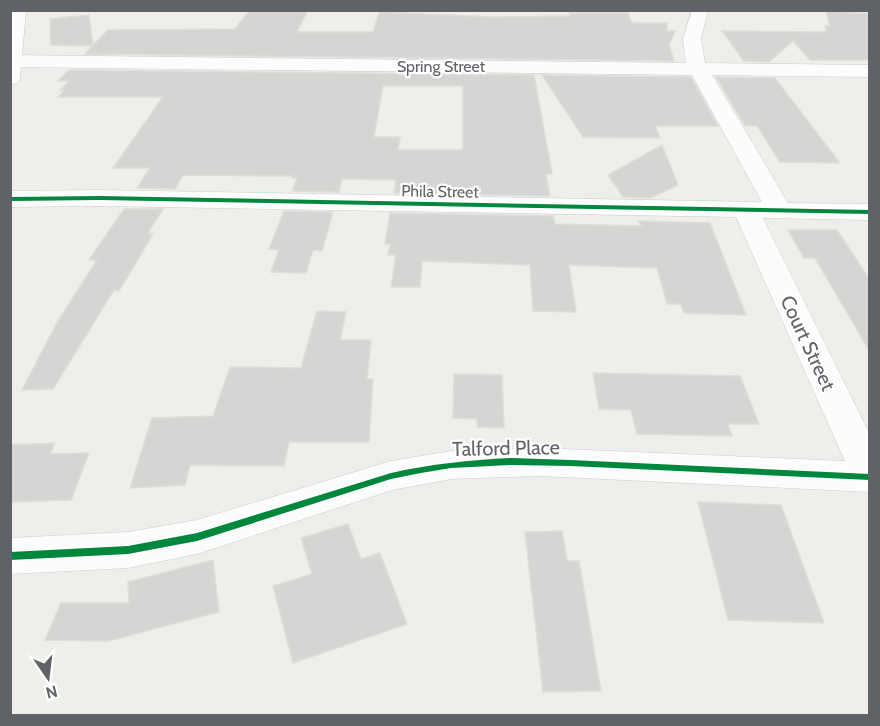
<svg xmlns="http://www.w3.org/2000/svg" width="880" height="726" viewBox="0 0 880 726" font-family="Cabin,sans-serif">
	<style>
		.building { fill: #d6d5d3; stroke: #deddd9; stroke-width: 1.5; fill-rule: evenodd }
		.lines { fill: none; stroke-linecap: round; stroke-linejoin: round }
		.street-casing { stroke: #cbcccc; stroke-width: 1 }
		.secondary-casing { stroke: #cacacb; stroke-width: 1 }
		.street { fill: #fdfcfc; fill-rule: evenodd }
		.secondary { fill: #fdfcfc; fill-rule: evenodd }
		.cycleway-casing { stroke: #fff; stroke-width: 3 }
		.cycleway { fill: #00873e; fill-rule: evenodd }
		.labels { text-anchor: middle; stroke-width: 4.5; stroke-linejoin: round; paint-order: stroke }
		.far-street-label { font-size: 16px; fill: #5f6368; stroke: #fff }
		.street-label { font-size: 20px; fill: #5f6368; stroke: #fff }
	</style>
	<rect width="100%" height="100%" fill="#efeeea"/>
	<g class="building">
		<path d="M250,10h58l-11,22h76l6,-20 114,5 77,-1 -1,-3h59l4,10h35v8h8l-6,14 5,16 -589,-7 8,-8 -42,-1 -1,-26 39,-4 4,30 15,-15 127,-1z"/>
		<path d="M826,11l44,3v46h-60l-17,-19 -24,21 -25,-1 -22,-30 104,1 -1,-6h5z"/>
		<path d="M69,70l465,5 18,99h-6l4,22 -156,-3 2,-13 -54,-1 -3,13 -47,-1 5,-13h-5l1,-2 -110,-1 -8,14 -38,-1 13,-20h-37l50,-71h-105l7,-7h-5l9,-9h-11zM383,86h80v64h-65l2,-13h-26z"/>
		<path d="M542,75l149,2 27,49h-63l5,12 -77,-1z"/>
		<path d="M716,77l59,1 65,85 -60,-1 -23,-36h-12z"/>
		<path d="M662,145l16,40 -28,13 -27,-1 -15,-22z"/>
		<path d="M124,209h39l-15,24 5,1 -34,57 -5,-1 -61,99 -31,1 36,-69 39,-61h-8z"/>
		<path d="M284,211l49,1 -11,39 -9,-1 -7,23 -35,-1 8,-22 -10,-1z"/>
		<path d="M390,213l163,3 2,8 87,2 -4,-5 72,2 36,92 -62,-2 -3,-9h-14l-10,-36 -88,-3 7,47 -43,-1 -3,-46 -108,-4 -2,26h-29l5,-32h-8l2,-11h-5z"/>
		<path d="M788,230h49l33,50v72l-55,-94h-11z"/>
		<path d="M317,311l29,1 -6,28h31l-4,39h6l-4,63h-80l-5,24 -94,-1 -5,20 -55,3 22,-70 61,-2 17,-49 71,1z"/>
		<path d="M593,373l147,3 19,48h-31l4,12 -95,-2 -6,-24 -32,-1z"/>
		<path d="M454,374l48,1 2,53 -27,-1v-8l-24,-1z"/>
		<path d="M55,443l-5,11 39,-1 -18,47 -61,2v-57z"/>
		<path d="M698,502l83,3 43,118 -96,-3z"/>
		<path d="M348,524l13,35 19,-6 27,71 -114,39 -20,-77 39,-12 -11,-36z"/>
		<path d="M562,531l5,30h12l22,130 -58,1 -18,-160z"/>
		<path d="M213,560l6,52 -111,29 -63,-1 16,-37h68l-1,-21z"/>
	</g>
	<g class="lines">
		<defs>
			<path id="street" d="M692,10h16l-7,29 4,24 165,2v12l-158,-2 76,128 82,1v16l-107,-2 107,217v57l-329,-16 -90,3 -59,11 -195,64 -69,14 -118,6v-36l118,-6 69,-12 194,-59 60,-10 90,-3 304,13 -109,-244 -637,-11 -89,1v-16l89,-1 663,12 -70,-127 -682,-8v-12l676,8 -3,-24z"/>
			<path id="secondary" d="M10,10h16l-6,69 -3,4 -7,2z"/>
		</defs>
		<use href="#street" class="street-casing"/>
		<use href="#secondary" class="secondary-casing"/>
		<use href="#street" class="street"/>
		<use href="#secondary" class="secondary"/>
		<defs>
			<g id="cycleway">
				<path d="M99,196l771,14v4l-771,-14 -89,1v-4z"/>
				<path d="M511,458l60,2 299,14v6l-299,-14 -60,-1 -60,3 -30,5 -30,6 -194,62 -69,13 -118,6v-8l118,-6 69,-13 194,-60c40,-9 79,-13 120,-15z"/>
			</g>
		</defs>
		<use href="#cycleway" class="cycleway-casing"/>
		<use href="#cycleway" class="cycleway"/>
	</g>
	<g class="labels">
		<g class="far-street-label">
			<text x="441" y="72">Spring Street</text>
			<text transform="translate(440 191) rotate(1)" y="6">Phila Street</text>
		</g>
		<g class="street-label">
			<text transform="translate(808 343) rotate(65)" y="7">Court Street</text>
			<text transform="translate(506 448) rotate(-1)" y="7">Talford Place</text>
		</g>
	</g>
	<rect width="880" height="726" fill="none" stroke="#5f6368" stroke-width="24"/>
	<g transform="translate(48 678) rotate(166)" stroke="#ffffff" stroke-width="4.5" paint-order="stroke">
	<path d="M0-4.5L10 22L0 15L-10 22Z" fill="#5f6368"/>
	<text y="-9" font-size="16" font-weight="bold" text-anchor="middle" fill="#5f6368">N</text>
	</g>
</svg>
